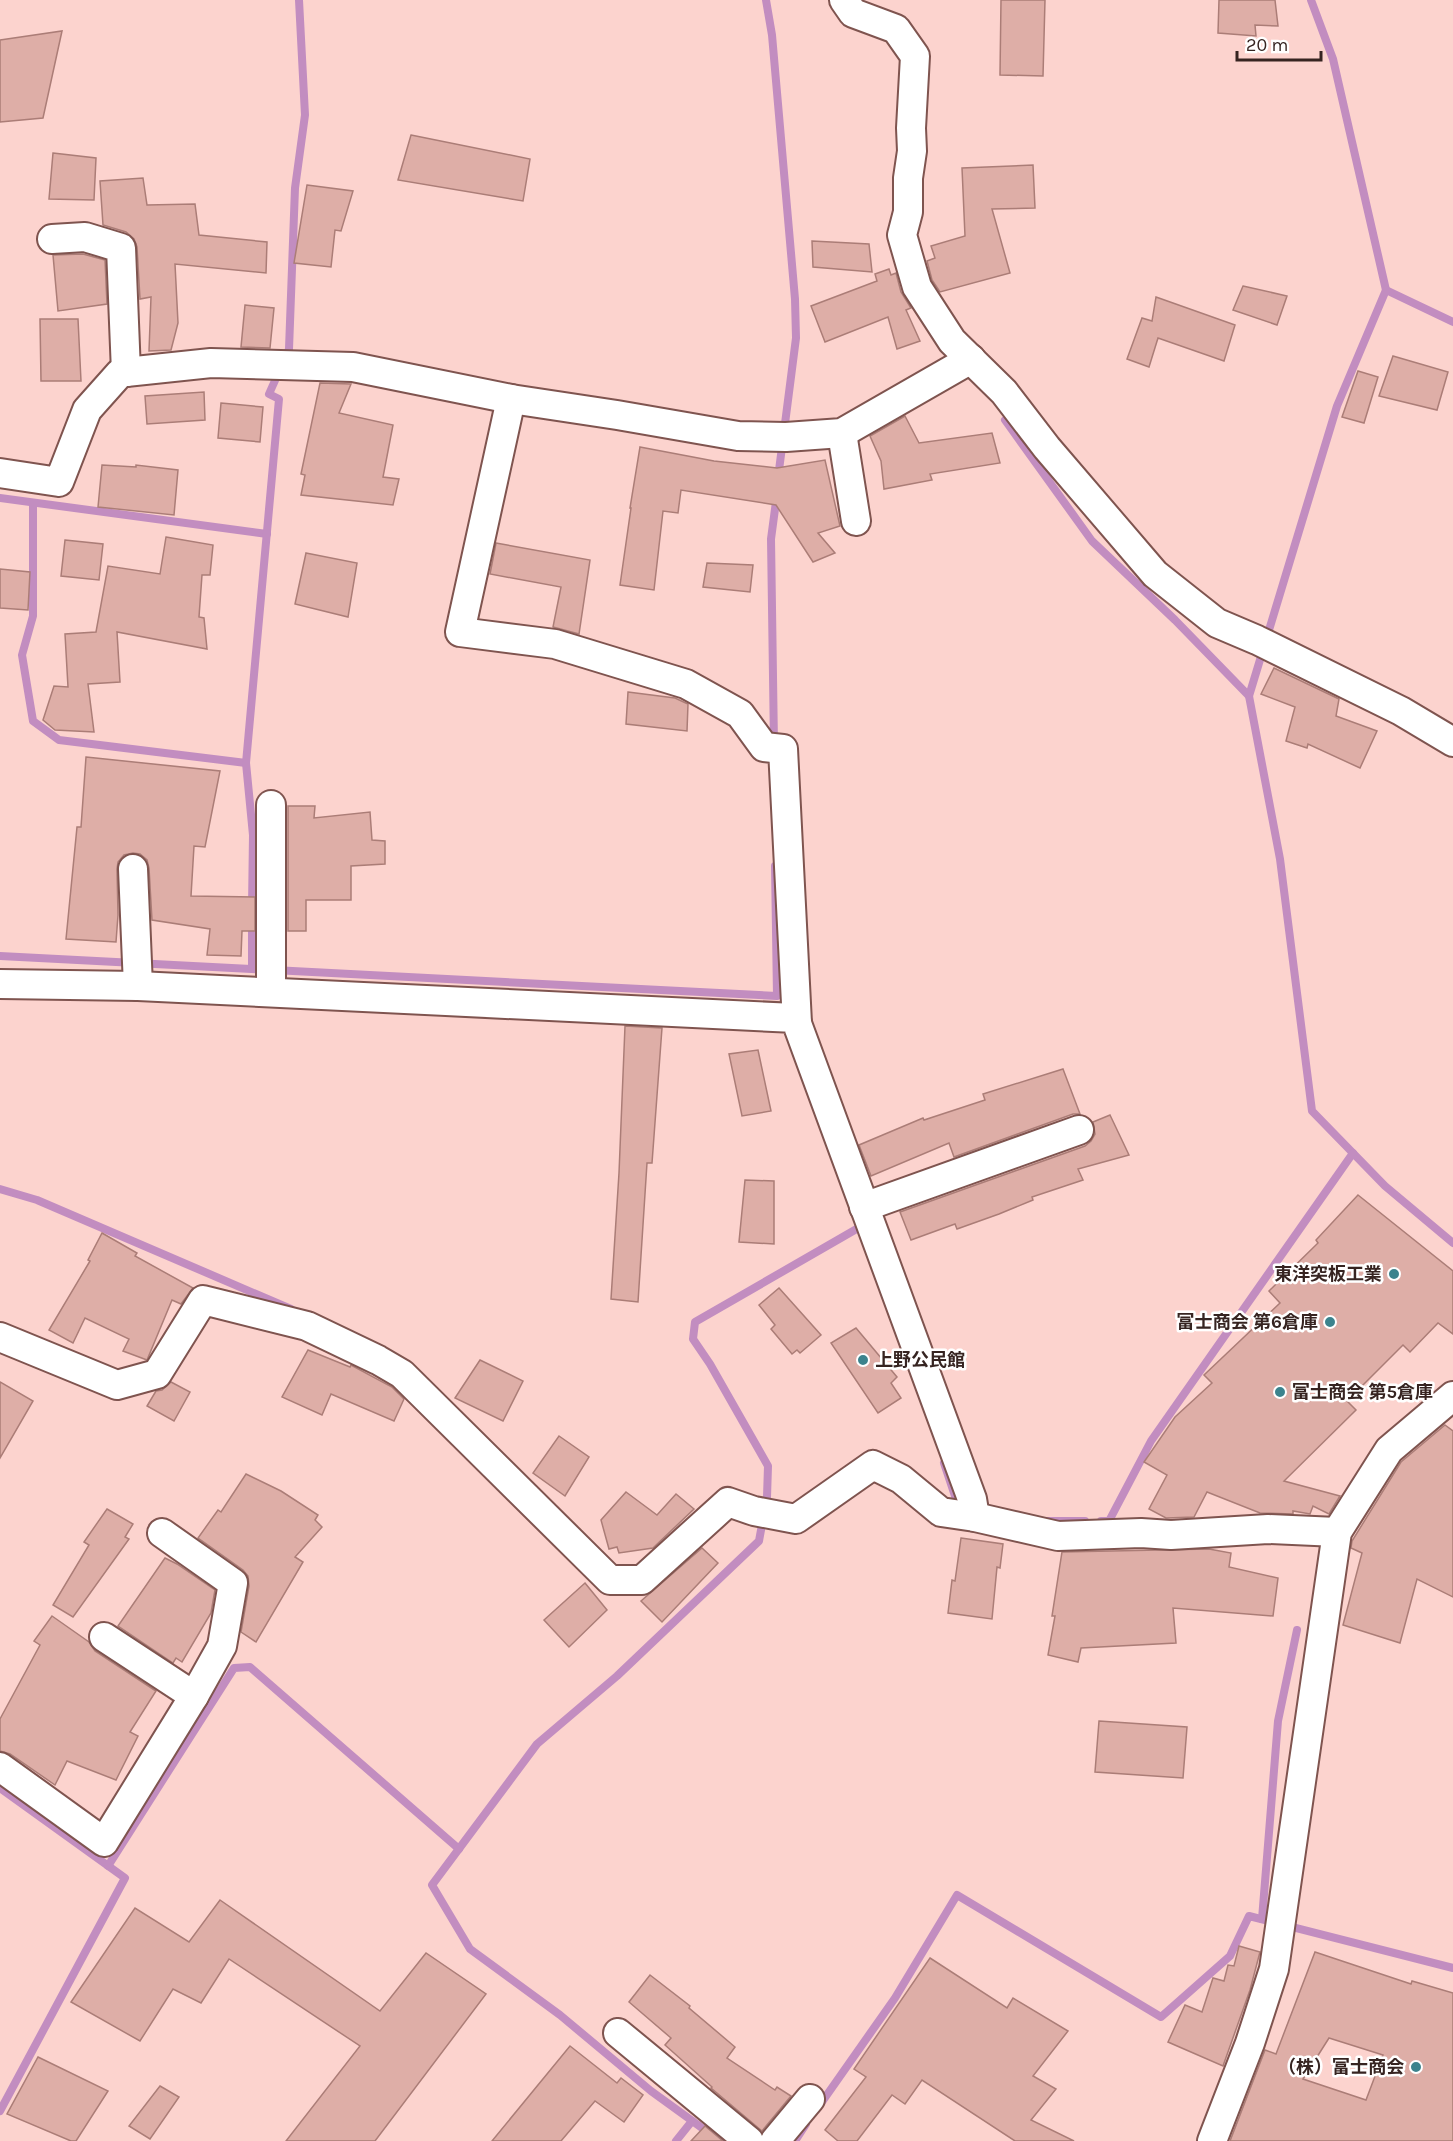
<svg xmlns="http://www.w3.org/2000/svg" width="1453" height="2141" viewBox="0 0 1453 2141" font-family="Karla,'Noto Sans JP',sans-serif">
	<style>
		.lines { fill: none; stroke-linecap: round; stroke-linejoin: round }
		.stream { stroke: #c28dc0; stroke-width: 8 }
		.building { fill: #deaea7; stroke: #ab7d77; stroke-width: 1.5; fill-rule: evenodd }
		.minor-casing { stroke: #7f544f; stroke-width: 32 }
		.minor { stroke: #fff; stroke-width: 28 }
		.poi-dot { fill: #3c838d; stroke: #fff; stroke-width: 2 }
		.labels { text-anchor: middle; stroke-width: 5; stroke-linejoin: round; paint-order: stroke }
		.poi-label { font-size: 18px; font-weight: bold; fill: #362421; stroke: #fff; text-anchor: end }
	</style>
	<rect width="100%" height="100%" fill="#fcd3ce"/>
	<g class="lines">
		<g class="stream">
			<path d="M766,0l6,35 23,264 1,39 -18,140"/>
			<path d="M1311,0l22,59 53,231 67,32"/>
			<path d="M1005,420l87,121 83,79 74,76 88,-290 49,-116"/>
			<path d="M0,498l267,36"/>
			<path d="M33,503v113l-11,39 11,66 26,19 187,23"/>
			<path d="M1249,696l31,163 32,252 73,75 68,57"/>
			<path d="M774,745l-3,-206 6,-45"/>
			<path d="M252,907l1,-72 -7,-72 33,-364 -10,-5 20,-45 6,-161 10,-73 -6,-115"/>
			<path d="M0,956l777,40 -2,-130"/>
			<path d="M252,967v-47"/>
			<path d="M0,1189l37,11 254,109"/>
			<path d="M944,1463l14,42 5,1"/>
			<path d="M1047,1521h38"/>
			<path d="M1101,1521h8l42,-80 202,-288"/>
			<path d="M0,1788l125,90 -125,233"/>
			<path d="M108,1866l126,-198 16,-1 209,182"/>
			<path d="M1262,1919l16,-198 19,-91"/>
			<path d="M817,2109l78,-111 62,-103 204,122 69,-61 19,-40 204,52"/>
			<path d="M676,2141l16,-20"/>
			<path d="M720,2141l-69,-50 -91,-76 -90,-66 -38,-64 105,-141 80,-68 142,-135 8,-44 1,-31 -58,-102 -17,-25 2,-17 165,-95"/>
			<path d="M795,2141l11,-17"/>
		</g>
	</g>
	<g class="building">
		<path d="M1001,0h44l-2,76 -43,-1z"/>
		<path d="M1219,0h56l3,26 -23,-1 1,11 -38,-3z"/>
		<path d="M62,31l-19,87 -43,4v-82z"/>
		<path d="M411,135l119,24 -7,42 -125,-21z"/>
		<path d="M53,153l43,5 -2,42 -45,-1z"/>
		<path d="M1033,165l2,43 -43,1 18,64 -70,19 -8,-12 -5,-19 8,-3 -4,-12 34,-10 -3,-68z"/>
		<path d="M143,178l4,27 48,-1 4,31 68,7 -1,31 -91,-9 3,59 -7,27 -22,1 2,-54 -11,2 -3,-52 -3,-8 -8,-7 -23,-7 -3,-44z"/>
		<path d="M307,185l46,6 -12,40 -6,-1 -4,37 -37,-4z"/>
		<path d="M812,241l57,3 3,28 -59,-5z"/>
		<path d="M83,254l22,6 2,44 -49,7 -5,-56z"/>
		<path d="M889,269l2,6 5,-2 5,19 10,16 -5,2 14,31 -23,8 -9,-32 -63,25 -14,-36 66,-25 -2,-7z"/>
		<path d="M1243,286l44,10 -10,29 -44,-15z"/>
		<path d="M1156,297l79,28 -11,36 -66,-23 -9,29 -22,-8 15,-41 10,3z"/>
		<path d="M245,305l29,3 -4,40 -29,-1z"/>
		<path d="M40,319h38l3,62h-40z"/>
		<path d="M1393,356l55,16 -11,38 -58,-14z"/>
		<path d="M1358,371l20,6 -14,46 -22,-6z"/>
		<path d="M320,383l31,1 -12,29 54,12 -10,52 16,2 -6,26 -92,-10 4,-20 -4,-1z"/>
		<path d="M204,392l1,28 -58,4 -2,-28z"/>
		<path d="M221,403l42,4 -3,35 -42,-4z"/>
		<path d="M905,416l14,27 73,-10 8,30 -70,11 2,6 -48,9 -3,-28 -11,-25z"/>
		<path d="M640,447l74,14 63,7 48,-8 15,66 -22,7 17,20 -22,9 -37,-57 -95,-15 -3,23 -15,-2 -9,79 -34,-5 11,-77h-1z"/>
		<path d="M102,465l34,2v-2l42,5 -4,45 -76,-8z"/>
		<path d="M166,537l47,8 -3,30h-8l-3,42 5,1 3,31 -90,-17 3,50 -32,2 6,48 -39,-2 -12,-10 11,-34 14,1 -3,-53 31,-2 12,-66 52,8z"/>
		<path d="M65,540l38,4 -4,36 -38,-4z"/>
		<path d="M496,543l94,17 -11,74 -26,-7 8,-40 -71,-13z"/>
		<path d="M306,553l51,10 -9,54 -53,-13z"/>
		<path d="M707,563l46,2 -3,27 -47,-5z"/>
		<path d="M0,569l30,3 -2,38 -28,-2z"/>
		<path d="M1274,668l65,31 -3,17 41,15 -17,37 -52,-24 -1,4 -21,-7 9,-34 -34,-13z"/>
		<path d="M628,692l47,6 13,6 -1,27 -61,-7z"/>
		<path d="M86,757l134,14 -15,76 -11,-1 -3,50 64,1v34h-13l-1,25 -34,-1 3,-26 -58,-9 -3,-52 -2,-8 -7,-6 -7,-1 -9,2 -6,7 -1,7 1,46 -2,27 -50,-3 11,-112h4z"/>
		<path d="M288,806h27l-1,12 56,-6 2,28 13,1v23l-34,2v34h-45v31h-18z"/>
		<path d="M625,1026l37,2 -10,135h-5l-9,139 -27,-3 8,-126z"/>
		<path d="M758,1050l13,61 -29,5 -13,-62z"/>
		<path d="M1063,1069l17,45h-7l-119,43 -5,-14 -78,33 -12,-31 64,-27 1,2 61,-20 -2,-6z"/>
		<path d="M1110,1115l19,40 -51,14 5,11 -51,17 1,3 -34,14 -42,15 -2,-5 -44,16 -11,-28 185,-66 6,-5 4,-7 -2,-12z"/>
		<path d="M745,1180l29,1v63l-35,-2z"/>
		<path d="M1358,1195l95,76v63l-15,-11 -28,29 -7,-7 -56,56 9,9 -72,71 56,15 -11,18 -16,-8 -3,8 -17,-3v3l-33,-1 -53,-21 -13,25 -28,1 -17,-9 18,-34 -23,-13 31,-45 37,-34 -8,-8 76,-72 -11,-12 49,-48 -2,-3z"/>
		<path d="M102,1233l35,20 -2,3 58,32 -12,16 -9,-4 -25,60 -24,-9 6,-12 -44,-21 -12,25 -24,-13 41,-69 -2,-1z"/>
		<path d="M779,1288l42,47 -21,18 -3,-3 -5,4 -21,-25 4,-4 -16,-20z"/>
		<path d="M856,1328l41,49 -6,6 10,15 -23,15 -47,-70z"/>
		<path d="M308,1350l42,17 1,-2 41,22 12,12 -10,22 -63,-27 -9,21 -40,-18z"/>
		<path d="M480,1360l43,21 -20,40 -48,-23z"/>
		<path d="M0,1382l33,19 -33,57z"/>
		<path d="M171,1382l19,10 -16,29 -27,-15 9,-15 6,-1z"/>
		<path d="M1445,1425l8,6v166l-36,-18 -17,64 -57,-18 19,-72 -11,-5 1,-7 49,-79z"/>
		<path d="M559,1436l30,21 -24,39 -32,-23z"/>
		<path d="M246,1474l35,17 37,24 -3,5 7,7 -27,30 8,5 -47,80 -15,-10 8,-46 -1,-10 -5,-6 -45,-32 20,-28 3,2z"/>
		<path d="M626,1492l31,23 19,-21 18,15 -41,39 -34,5 -2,-6 -8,2 -8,-29z"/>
		<path d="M107,1509l26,15 -8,13 4,2 -56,78 -20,-12 36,-60 -5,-3z"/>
		<path d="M961,1538l42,6 -3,24 -3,-1 -5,52 -44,-6 4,-33 3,1z"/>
		<path d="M702,1548l16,15 -56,59 -21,-21z"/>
		<path d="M1209,1549l22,4 -2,14 49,11 -5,38 -100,-8 3,35 -95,5 -3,14 -30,-7 7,-39h-3l10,-64z"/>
		<path d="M165,1558l12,6 38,26 -4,23 -29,49 -6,-4 -3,5 -55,-37z"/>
		<path d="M585,1583l22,27 -38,37 -25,-27z"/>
		<path d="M52,1616l37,26 6,9 61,40 -26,41 8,4 -22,44 -49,-19 -12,24 -45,-31 -10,-3v-32l40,-74 -6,-4z"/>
		<path d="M1099,1721l88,6 -4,51 -88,-6z"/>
		<path d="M220,1900l160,111 46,-58 60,41 -111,147h-89l74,-95 -131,-87 -28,44 -28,-14 -33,52 -69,-39 64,-94 54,34z"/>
		<path d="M1239,1946l21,6 -10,38 -27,76 -55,-24 17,-37 17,7 11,-34 11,3 4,-16 6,1z"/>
		<path d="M1315,1952l96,32 1,-3 41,12v148h-223l35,-91 11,4zM1329,2038l54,17 -17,45 -63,-21z"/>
		<path d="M930,1958l77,50 6,-10 55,33 -35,45 23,13 -25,31 43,21h-59l-93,-61 -17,24 -13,-9 -35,46h-19l-13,-11 41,-53 -12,-8z"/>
		<path d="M650,1975l40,31 -1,2 46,39 -8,11 48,32 2,-3 14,9 -29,35 -51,-43 1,-1 -47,-42 6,-7 -42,-36z"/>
		<path d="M570,2046l47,37 4,-5 22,17 -19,27 -29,-21 -34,40h-69z"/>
		<path d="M38,2057l70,34 -32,50h-5l-64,-27z"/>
		<path d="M160,2086l19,11 -29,42 -21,-13z"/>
		<path d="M705,2126l18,15h-32z"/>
	</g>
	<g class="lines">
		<defs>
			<g id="minor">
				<path d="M844,0l9,13 43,16 19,27 -4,72 1,23 -4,27v34l-6,23 15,52 35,54 52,51 43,56 108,126 62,49 40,17 144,71 52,31"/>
				<path d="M52,239l33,-2 36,11 5,124"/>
				<path d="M511,399l-51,233 95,12 131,40 54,30 24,33 19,2 14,274"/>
				<path d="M842,433l14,88"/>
				<path d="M0,473l59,9 28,-72 33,-37 6,-1 85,-9 142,4 158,32 106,16 121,21 48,1 56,-4 129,-74"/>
				<path d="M271,805v187"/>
				<path d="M133,869l5,117"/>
				<path d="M0,984l138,2 657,32 177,481 3,18"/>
				<path d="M864,1207l215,-77"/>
				<path d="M0,1337l117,48 40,-11 46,-74 104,26 71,34 24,14 208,206h32l86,-78 26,9 42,8 77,-54 28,14 40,33 34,5 83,19 83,-3 30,2 97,-6 69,3"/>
				<path d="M104,1637l90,59"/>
				<path d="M0,1767l104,75 90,-146 28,-50 11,-63 -71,-50"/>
				<path d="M618,2033l131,108"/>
				<path d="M775,2141l35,-42"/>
				<path d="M1212,2141l38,-98 24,-74 63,-437 52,-82 64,-54"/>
			</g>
		</defs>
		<use href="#minor" class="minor-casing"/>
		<use href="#minor" class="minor"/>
	</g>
	<g class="poi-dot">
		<circle cx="1394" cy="1274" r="6"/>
		<circle cx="1330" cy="1322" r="6"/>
		<circle cx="863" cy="1360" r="6"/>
		<circle cx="1280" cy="1392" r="6"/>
		<circle cx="1416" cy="2067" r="6"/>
	</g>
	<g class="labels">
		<g class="poi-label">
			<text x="1382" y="1280">東洋突板工業</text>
			<text x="1318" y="1328">富士商会 第6倉庫</text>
			<text x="875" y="1366" text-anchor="start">上野公民館</text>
			<text x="1292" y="1398" text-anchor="start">富士商会 第5倉庫</text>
			<text x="1404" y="2073">（株）富士商会</text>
		</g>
	</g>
	<path d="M1237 51v9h84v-9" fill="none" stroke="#362421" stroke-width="3"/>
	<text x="1246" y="51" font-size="18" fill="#362421" stroke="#ffffff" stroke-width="4.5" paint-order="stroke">20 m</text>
</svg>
